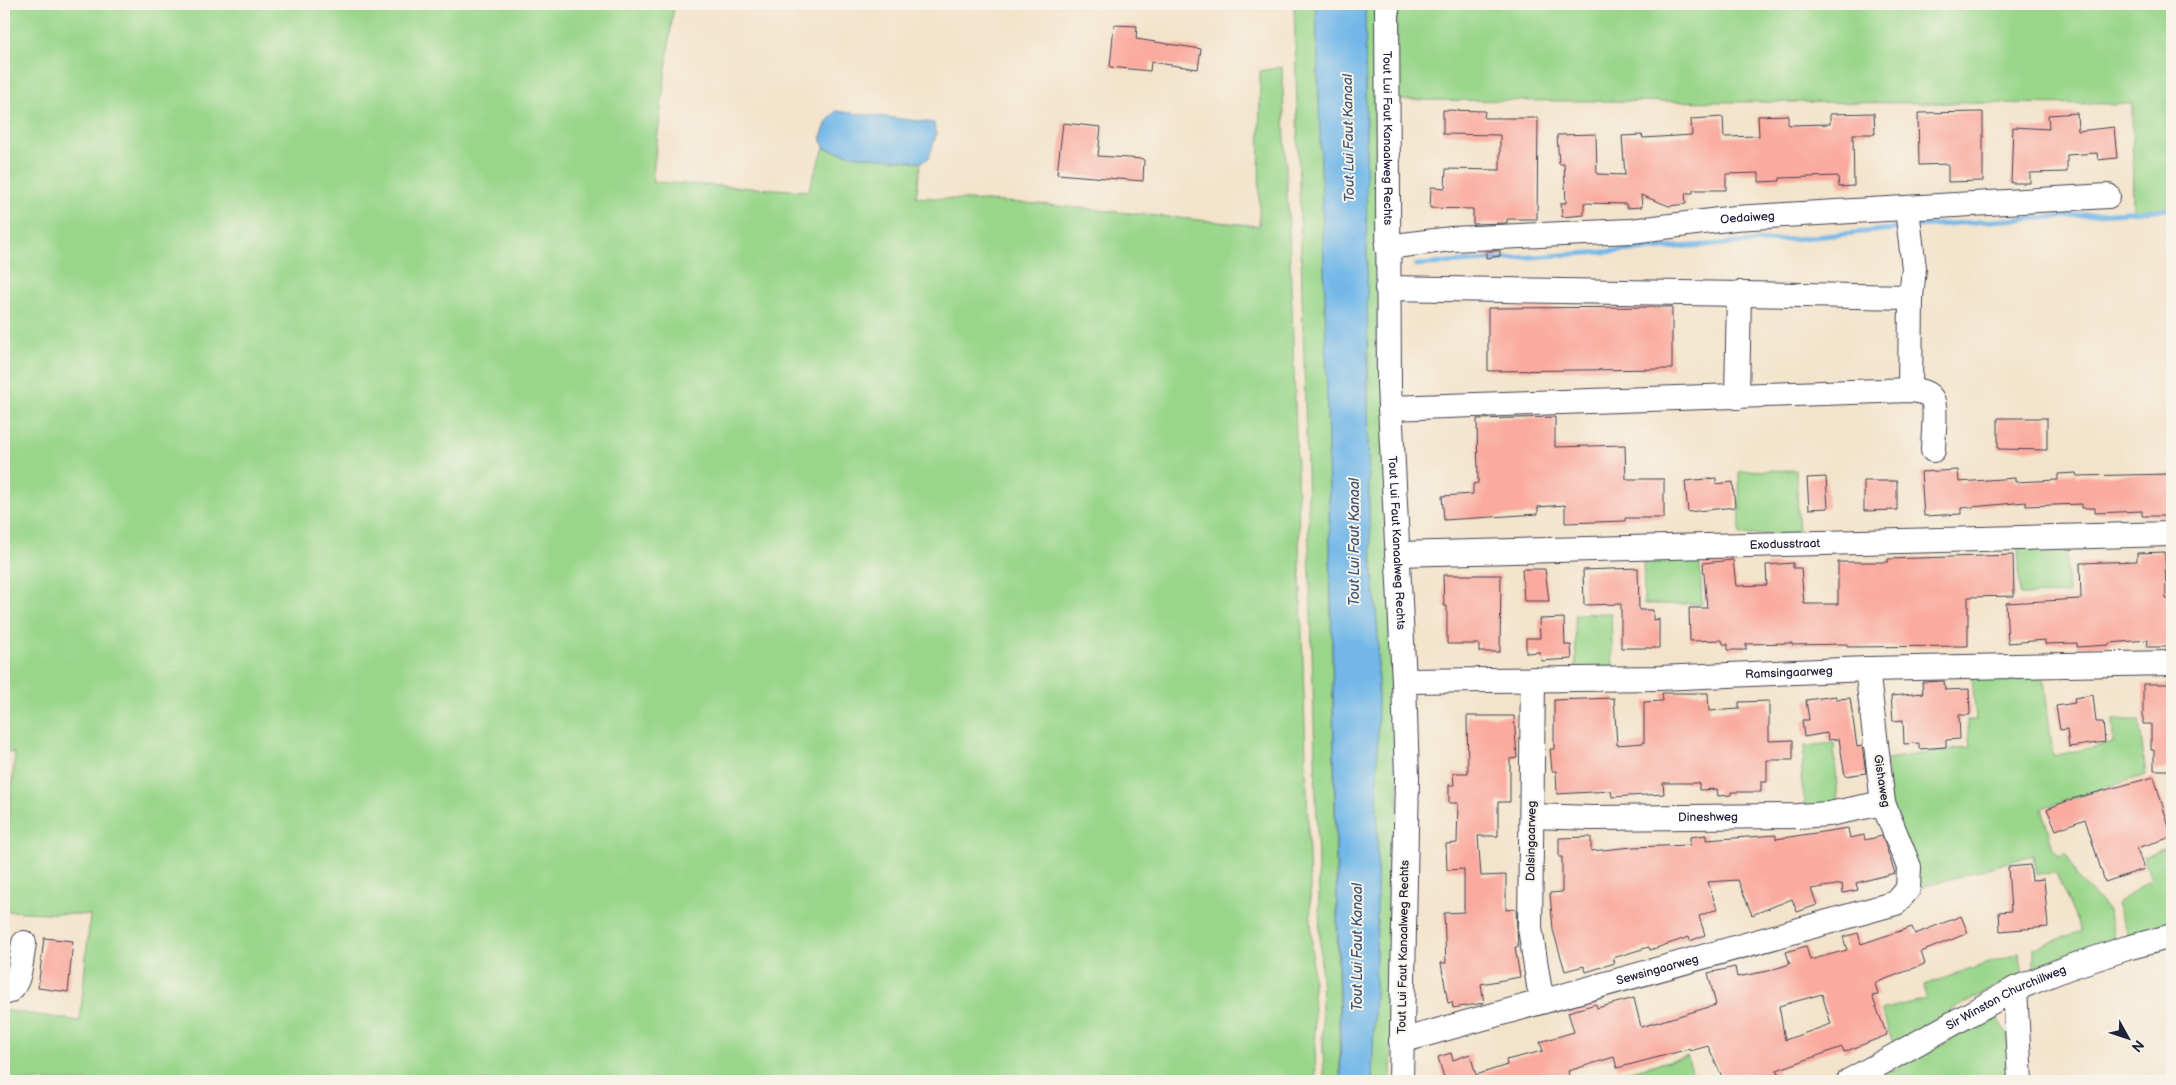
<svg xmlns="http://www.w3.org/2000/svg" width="2176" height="1085" viewBox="0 0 2176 1085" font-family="'Balsamiq Sans',sans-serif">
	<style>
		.green { fill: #99d68a; stroke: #5e7c62 }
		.water { fill: #72b7e8; stroke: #4a6c92 }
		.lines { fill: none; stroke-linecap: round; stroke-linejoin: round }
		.stream { stroke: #72b7e8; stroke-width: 5 }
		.building { fill: #faaa9f; fill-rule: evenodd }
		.minor-casing { stroke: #413f50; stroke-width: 26 }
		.minor { stroke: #fff; stroke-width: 24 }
		.labels { text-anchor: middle; stroke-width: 4; stroke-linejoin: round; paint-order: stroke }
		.street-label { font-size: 12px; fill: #22223b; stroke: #f7f3e8 }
		.water-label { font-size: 14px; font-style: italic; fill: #3e5678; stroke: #f7f3e8 }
	</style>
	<rect width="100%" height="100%" fill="#f7f3e8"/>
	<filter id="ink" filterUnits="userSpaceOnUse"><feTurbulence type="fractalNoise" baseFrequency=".02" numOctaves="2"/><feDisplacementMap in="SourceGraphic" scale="10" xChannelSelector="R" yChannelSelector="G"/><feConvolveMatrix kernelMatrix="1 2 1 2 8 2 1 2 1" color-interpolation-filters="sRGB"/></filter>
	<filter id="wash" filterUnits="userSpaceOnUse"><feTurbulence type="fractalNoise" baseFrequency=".0096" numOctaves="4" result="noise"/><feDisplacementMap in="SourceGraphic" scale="20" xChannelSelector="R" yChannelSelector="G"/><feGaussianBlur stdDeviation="1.12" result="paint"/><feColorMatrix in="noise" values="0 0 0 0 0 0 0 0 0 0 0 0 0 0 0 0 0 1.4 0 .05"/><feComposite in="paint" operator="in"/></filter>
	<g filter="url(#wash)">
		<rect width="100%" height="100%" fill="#f3e3ca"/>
		<g class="green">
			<path d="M4,4h670l-22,178 156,9 16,-43 28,7 69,7 -5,35 123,7 220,22 1,-155 22,-4 10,241 24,773h-1312v-71l76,11 10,-106 -86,-4v-35l11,-123 -11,-1z"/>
			<path d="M1294,4h22l9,296 15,781h-16z"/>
			<path d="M1365,4h12l22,756 -8,321h-19l5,-158 1,-288 -9,-117z"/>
			<path d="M1396,4h776v205l-39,2 -1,-107 -736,-4z"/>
			<path d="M1796,470l3,64 -59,1 -1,-64z"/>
			<path d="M2066,543l2,51 -48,1 -2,-48z"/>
			<path d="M1699,552l3,52h-58l-1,-51z"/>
			<path d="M1611,613l2,56 -37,1 -1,-56z"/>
			<path d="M2043,672l10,84 60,-13v-23h26l7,55 -104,33 11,41 6,7 7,-3 12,26 18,17 12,15 7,28 -34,9 -47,21v-21l47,-17 -25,-58 -19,1 -4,-19 -118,34 -26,-88 -3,-42 84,-12 -3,-27h9l-4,-43z"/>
			<path d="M1834,743l4,60 -32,5 -5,-30 4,-32z"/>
			<path d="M2172,846v76l-44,13 -12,-31 35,-25 -8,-23z"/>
			<path d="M2019,953l4,20 -38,19 -92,51 -12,-33 45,-11 -2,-14z"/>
			<path d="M1996,1016l12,20 2,45h-138z"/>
			<path d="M1687,1056l8,25h-101z"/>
		</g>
		<g class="water">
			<path d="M1316,4h49l4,514 9,117 -1,288 -5,158h-31l-16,-781z"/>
			<path d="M836,111l98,12 2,12 -7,23 -8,4 -69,-7 -28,-7 -3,-11 6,-15z"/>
		</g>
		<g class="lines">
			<g class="stream">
				<path d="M1918,226l254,-17"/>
				<path d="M1416,265l378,-26 109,-11"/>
			</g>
		</g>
		<g id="blocks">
			<g class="building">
				<path d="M1114,25l23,1 -1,13 65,10 -3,20 -47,-7 -1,9 -40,-4z"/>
				<path d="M1443,110l42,1 -1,7h54l-1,101h-30v4l-34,1v-15l-43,-1 1,-21 14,1 1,-19 54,1v-35l-57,-1z"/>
				<path d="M1983,112v69l-35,1v-18l-29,1 -1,-52z"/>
				<path d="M1874,113l1,21h-22l1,52 -15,1 -1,-11 -58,2v3l-21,1v-9l-33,1v16h-33v3h-8l1,11 -17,2 -28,-11 1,12 -15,1 -1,-4 -42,-1v12l-22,2 -1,-14h5l-2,-39h-5l-2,-29 39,-1 1,40 28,1 -3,-39 20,-1 1,3 49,-3 -1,-16 32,-2 1,20 35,-1 -1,-20 30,-1v10l42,-1v-10z"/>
				<path d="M2077,113l1,18 36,-4 3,31 -19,2 -1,-7 -30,2v17l-37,1v10h-19l2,-56 36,2 -1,-14z"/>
				<path d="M1063,123l38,4 -3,29 46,3 -1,22 -86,-7z"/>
				<path d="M1486,251h14v5l-14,2z"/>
				<path d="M1672,307v62l-184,2v-63z"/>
				<path d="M1555,417v30l70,-2 1,34h38v39h-39v3l-60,2v-18l-27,2v7l-94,6 -2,-24 31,-2v-10l5,-1 -1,-64z"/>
				<path d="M1998,418h49v32l-49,-1z"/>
				<path d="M1958,470l1,12 56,-4v4l43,-2v-6l18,-1 1,3 95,-2v31h-2v7l-3,-1 1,5h-26v-5l-47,2v-5h-13v-4l-56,2v-4l-65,6v6l-37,2 -3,-44z"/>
				<path d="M1826,477l2,31 -19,1 -2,-31z"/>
				<path d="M1716,478v6l17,-2 2,25 -47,5 -3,-31z"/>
				<path d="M1864,481h33v29l-33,1z"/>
				<path d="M2165,552l1,47h6v48h-25l1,-7 -39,3v2l-32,2v-4l-32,1v-4l-37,3 -2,-40 75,-4 -1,-36 57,-2v-8z"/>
				<path d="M2013,555l1,41 -46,1v49l-121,1v-3l-55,1v-2l-46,1v6h-18v-6h-5l-1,-4 -32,1 -1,-33h18l-4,-45 30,-3 3,26 31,-1 -1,-20 27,-2v5h8l3,36h34v-42h50v-3z"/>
				<path d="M1638,568l1,42h14v10l6,-1v29h-38v-44l-37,1 -1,-35z"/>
				<path d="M1522,569h23l4,32h-25z"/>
				<path d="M1443,575h58l-1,77h-21v-8h-32v-38h-3z"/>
				<path d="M1564,618l1,27h6l1,14 -31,2 -1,-9 -14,1v-15h14l-1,-19z"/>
				<path d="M1944,681l1,9 24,-1 1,26h-11l1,24 -14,1v7l-27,2v-6l-15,1 -1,-24 -10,1 -2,-25 32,-3 -1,-11z"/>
				<path d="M2143,684h29v86h-18v-20h-3v-26h-8z"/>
				<path d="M1662,693h46l1,18 30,-2v-7l30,-1v40l24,-1v20h-26v22h-6v10h-30v3l-13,1 -1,-7 -18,1v-7h-36l1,11 -52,3 -1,-6 -54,3 -1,-23h-4l-2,-22h4v-49l60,-2 3,47 27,-2v-41l19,-1z"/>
				<path d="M2093,695l3,27h7l2,20 -36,5 -2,-18 -7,1 -4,-24 19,-3 -1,-5z"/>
				<path d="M1836,696v3l14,-1 7,49 5,-1 4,27 -21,3 -6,-37 -11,1 -1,-7 -23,4 -2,-17h7l-3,-20z"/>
				<path d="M1467,716h47l3,42 -7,1v43h-12v34h-20l3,40 25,-1v35l10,-1 2,38h-3l5,30 -39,7 3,19 -31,5 -1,-6 -4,1 -7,-40h5l-2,-50 20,-1v-43l-17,1 -1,-26 11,-1 1,-40h-9v-18h5l-1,-12h15z"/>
				<path d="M2154,777l18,60 -35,11 7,21 -39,13 -20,-63 -29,11 -9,-21 25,-10z"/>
				<path d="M1848,828l2,10 14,-3 1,5 17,-4 13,37 -39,10 2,7 -15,3 -1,-9 -31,5 6,16 -20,7 -5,-13 -40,16 -14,-35 -30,2 9,27 -18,7 6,19 -15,6 -1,-4 -39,13 -1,-3 -36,11 2,5 -29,9 -2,-6 -19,5 -12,-41 -3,-37 12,-1v-35h-3v-19l32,-1v14l42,-4 57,-2v-8l16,-2v5l70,-5v4z"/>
				<path d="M2030,865l2,15 12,-1 4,48 -48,4 -1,-19 12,-1 -3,-44z"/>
				<path d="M1961,916l7,17 -47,19 4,12 -50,19 3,12 -6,1 15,39 -43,17 -2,-5 -65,23 5,11h-58l-16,-35 -18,5 -1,-2 -72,19 -3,-11 -46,14 2,10h-125l-7,-24 13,-4 2,7 17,-6 6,21 31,-10 -1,-5 37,-9 -3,-9 34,-10 -6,-20 28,-8 1,4 37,-10 7,29 75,-22 -8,-32 27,-6 2,10 31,-6 22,-7 -4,-12 20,-6 4,14 37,-10 -4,-13 15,-4 3,11 51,-17 3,7zM1822,994l9,30 -46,16 -6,-34z"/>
				<path d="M44,938l29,3 -5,51 -30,-4z"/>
			</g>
		</g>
	</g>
	<g filter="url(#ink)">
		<use href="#blocks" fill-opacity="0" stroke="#413f50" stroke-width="1"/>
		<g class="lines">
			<defs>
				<g id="minor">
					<path id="s1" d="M1387,4l2,382 15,295 3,96 -6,304"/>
					<path d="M1907,209l7,59 -3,29 -1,93"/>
					<path id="s2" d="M1387,247l64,-8 180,-8 104,-13 373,-22"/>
					<path d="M1387,288l524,9"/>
					<path d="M1737,397l2,-104"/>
					<path d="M1390,408l520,-18c8,1 17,1 22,9 5,8 1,40 1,51"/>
					<path id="s3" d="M1397,554l775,-20"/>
					<path d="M1533,679l-3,249 9,58 5,15"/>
					<path id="s4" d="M1404,681l255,-3 208,-9 305,-6"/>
					<path id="s5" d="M1532,816l61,2 205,-2 31,-2 54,-11"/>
					<path d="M2015,989l5,92"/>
					<path d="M4,993c17,-4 17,-35 20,-50"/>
					<path id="s6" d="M1401,1041l495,-138 12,-14 1,-22 -26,-64 -16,-134"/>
					<path id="s7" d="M1849,1081l166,-92 52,-21 60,-20 45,-12"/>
				</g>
			</defs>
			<use href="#minor" class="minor-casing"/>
			<use href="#minor" class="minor"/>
		</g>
	</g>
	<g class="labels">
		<g class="street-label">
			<text dy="4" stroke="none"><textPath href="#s1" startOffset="134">Tout Lui Faut Kanaalweg Rechts</textPath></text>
			<text dy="4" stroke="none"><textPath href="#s2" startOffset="362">Oedaiweg</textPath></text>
			<text dy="4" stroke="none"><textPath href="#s1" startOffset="539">Tout Lui Faut Kanaalweg Rechts</textPath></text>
			<text dy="4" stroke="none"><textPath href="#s3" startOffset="388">Exodusstraat</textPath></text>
			<text dy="4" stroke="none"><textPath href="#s4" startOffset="385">Ramsingaarweg</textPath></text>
			<text transform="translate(1882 781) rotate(81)" y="4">Gishaweg</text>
			<text dy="4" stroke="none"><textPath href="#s5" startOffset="176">Dineshweg</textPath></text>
			<text transform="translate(1531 841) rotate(-89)" y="4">Dalsingaarweg</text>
			<text transform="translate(1403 947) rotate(-89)" y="4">Tout Lui Faut Kanaalweg Rechts</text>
			<text dy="4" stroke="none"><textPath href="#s6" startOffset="266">Sewsingaarweg</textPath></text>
			<text dy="4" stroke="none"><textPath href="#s7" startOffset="178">Sir Winston Churchillweg</textPath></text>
		</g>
		<g class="water-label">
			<text transform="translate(1348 138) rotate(-91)" y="5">Tout Lui Faut Kanaal</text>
			<text transform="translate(1354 542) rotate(-90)" y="5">Tout Lui Faut Kanaal</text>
			<text transform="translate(1357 947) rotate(-90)" y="5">Tout Lui Faut Kanaal</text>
		</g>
	</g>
	<rect width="2176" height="1085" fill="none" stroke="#f7f3e8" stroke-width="20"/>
	<g transform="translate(2128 1038) rotate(130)" stroke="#f7f3e8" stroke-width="4" paint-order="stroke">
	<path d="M0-4L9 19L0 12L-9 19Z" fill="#22223b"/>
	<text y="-8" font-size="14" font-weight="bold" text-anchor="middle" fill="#22223b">N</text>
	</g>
</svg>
